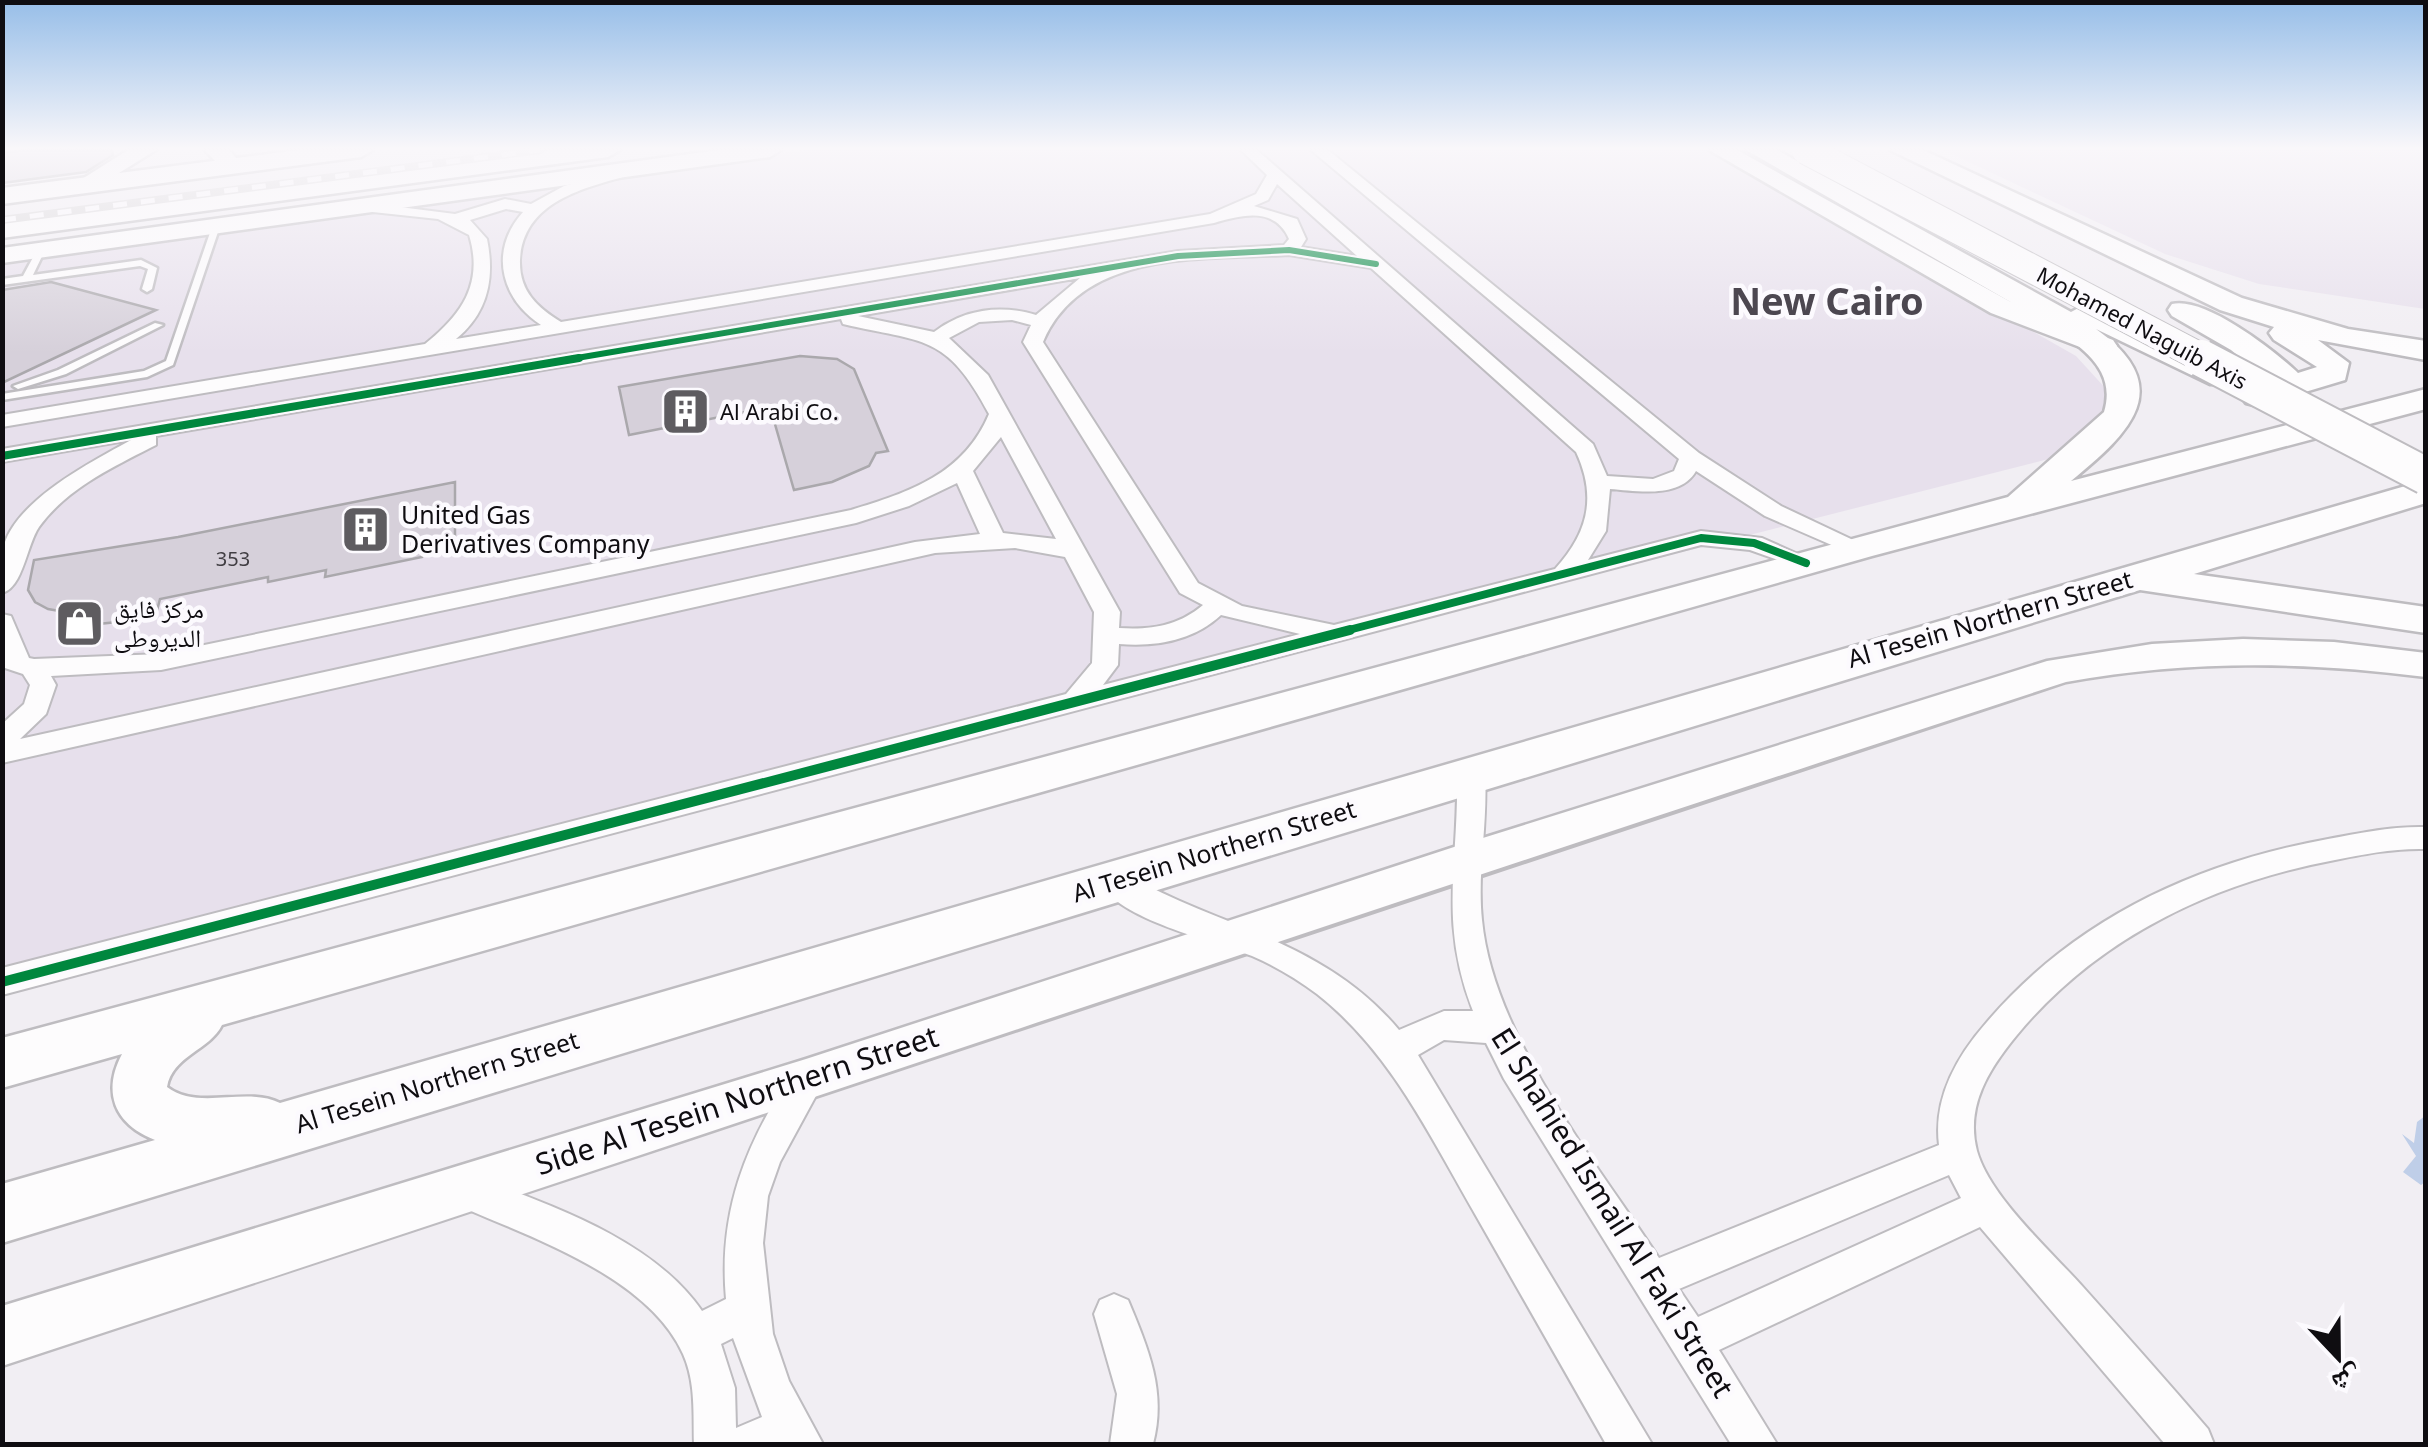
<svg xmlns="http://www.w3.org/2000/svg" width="2428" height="1447" viewBox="0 0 2428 1447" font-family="'Noto Sans','Noto Naskh Arabic',sans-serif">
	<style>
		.built { fill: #e7e0ec }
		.water { fill: #bfcee8 }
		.building { fill: #d6d0da; stroke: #aaa8ac; stroke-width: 2.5 }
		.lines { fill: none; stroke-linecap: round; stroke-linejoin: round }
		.lane-casing { stroke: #bebcc0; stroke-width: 5 }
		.street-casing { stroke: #bebcc0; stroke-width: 4 }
		.secondary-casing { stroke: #bebcc0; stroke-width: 5 }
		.primary-casing { stroke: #bebcc0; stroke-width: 5 }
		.lane { fill: #fdfcfd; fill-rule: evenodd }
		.street { fill: #fdfcfd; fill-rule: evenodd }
		.secondary { fill: #fdfcfd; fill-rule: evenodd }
		.primary { fill: #fdfcfd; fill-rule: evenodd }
		.rail-casing { stroke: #d6d4d6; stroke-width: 8 }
		.rail { stroke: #fcfafe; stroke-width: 5; stroke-dasharray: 14; stroke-linecap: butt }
		.primary-bridge-far1-casing { stroke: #bebcc0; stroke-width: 30; stroke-linecap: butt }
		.primary-bridge-casing { stroke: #bebcc0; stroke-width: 40; stroke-linecap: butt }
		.primary-bridge-far1 { stroke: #fdfcfd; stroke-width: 28 }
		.primary-bridge { stroke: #fdfcfd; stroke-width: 36 }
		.cycleway-far2-casing { stroke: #fcfafe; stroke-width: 10 }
		.cycleway-far1-casing { stroke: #fcfafe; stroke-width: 12 }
		.cycleway-casing { stroke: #fcfafe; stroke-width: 16 }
		.cycleway-far2 { stroke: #00873e; stroke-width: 6 }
		.cycleway-far1 { stroke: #00873e; stroke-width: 8 }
		.cycleway { stroke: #00873e; stroke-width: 10 }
		.labels { text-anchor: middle; stroke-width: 9; stroke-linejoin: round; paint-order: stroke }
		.number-label { font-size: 20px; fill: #413e43 }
		.far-street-label { font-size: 22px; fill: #0f0d11; stroke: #fcfafe }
		.far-poi-label { font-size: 22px; fill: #0f0d11; stroke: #fcfafe; text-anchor: start }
		.poi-label { font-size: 25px; fill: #0f0d11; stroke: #fcfafe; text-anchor: start }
		.street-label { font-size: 25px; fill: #0f0d11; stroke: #fcfafe }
		.near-street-label { font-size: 30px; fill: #0f0d11; stroke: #fcfafe }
		.far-town-label { font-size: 38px; font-weight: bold; fill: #4c4750; stroke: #fcfafe }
	</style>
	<rect width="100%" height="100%" fill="#f1eef3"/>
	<g class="built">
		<path d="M807,150h907l362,206 42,46 -34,48 -2081,529v-720z"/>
		<path d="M1943,150h482v159l-166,-25 -94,-30z"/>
	</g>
	<path class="water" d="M2425,1116v66l-4,3 -18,-13 13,-16 -14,-22 12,9 3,-21z"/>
	<g class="building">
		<path d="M24,150h88l1,5 -27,17 -84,11v-30z"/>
		<path d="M51,282l105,28 -154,73v-93z"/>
		<path d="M800,356l37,3 17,10 34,82 -12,2 -7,13 -37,16 -38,8 -24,-83 -141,28 -10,-48z"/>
		<path d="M455,482v60l-33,7v8l-97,20 1,-7 -58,12v-5l-108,22 -5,19 -57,6 2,-6 -52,-9 -13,-7 -7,-12 6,-30 144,-23z"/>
	</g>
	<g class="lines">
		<defs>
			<g id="lane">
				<path d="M213,224l7,2 -47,139 -26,12 -145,23v-6l142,-23 22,-10z"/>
				<path d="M41,247l4,3 -12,25 108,-15 16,8 -5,21 -5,3 -5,-3 6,-20 -8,-3 -138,19v-6l21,-3 14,-26z"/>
				<path d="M155,323l8,2 -97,49 -48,15 -5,-3 45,-16z"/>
			</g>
			<g id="street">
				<path d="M1241,150h16l336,294 14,32 46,3 21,-8 5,-12 -368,-309h17l371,303 82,53 89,42 -12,7 -8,-2 -85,-37 -69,-45c-16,28 -59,20 -86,18l-4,42 -18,29 113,-29 61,7 56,25 -12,7 -56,-20 -49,-5 -1699,450v-27l1064,-274 26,-31 2,-51 -29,-55 -50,-9 -80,5 -933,210v-39l22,-20 6,-19 -7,-11 -21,-7v-53l9,2 18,42 5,1 127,-5 690,-144c59,-18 113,-36 138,-96 -43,-81 -65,-71 -146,-90l-2,-5 -685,117v9c-41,21 -89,43 -117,82 -12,17 -16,61 -37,66 0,-12 -1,-27 0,-40 8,-50 89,-91 129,-113l-129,22v-13l1176,-198 106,-6 5,-6c-14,-33 -48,-24 -75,-16l-1212,204v-12l423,-71c36,-29 59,-60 44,-109l-31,-16 -84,-9v-6l6,-2 95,12 50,-15 26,5 33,-18 73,-19v6c-48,14 -114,26 -117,87 -1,31 17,47 41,62l649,-108 46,-20 11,-19zM1277,184l80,72 -56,-9 5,-8 -9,-20 -43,-13 14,-6zM506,209l17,3c-34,38 -23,86 18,113l-85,14c32,-26 39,-61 31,-100l-17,-19zM1289,255l82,13 205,184c21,45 12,81 -21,117l-221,56 -92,-19 -44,-23 -155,-241c40,-93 160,-82 246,-87zM1080,278l-44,37c-36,-11 -72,-6 -102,17l-76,-16zM1012,320l19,5 -8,17 157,251 23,12c-25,21 -52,25 -84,23l1,-16 -132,-237 -39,-37 30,-16zM1001,437l55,102 -53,-6 -30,-62zM957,483l23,51 -65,8 -895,197 26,-25 10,-29 -5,-9 110,-6 695,-147 53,-17zM1221,615l79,19 -197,51 15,-20 1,-21c36,3 74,-3 102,-29z"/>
				<path d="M1471,764l14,10c3,49 -8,98 -3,146 11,116 114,242 177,338l280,-113c-6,-47 18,-89 48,-123 88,-103 209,-159 341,-183 32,-6 65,-13 98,-12v22c-31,-1 -61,5 -91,11 -122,23 -237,77 -318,175 -27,33 -52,70 -40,116 13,46 74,100 106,136 42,47 84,94 125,142l6,15h-49l-185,-217 -261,123 58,94h-46l-227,-365 -18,-36 -42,-3 -26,15 234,389h-46c-43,-76 -87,-153 -131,-230 -45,-78 -85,-163 -158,-220 -20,-15 -42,-28 -65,-38 -40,-16 -133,-36 -154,-75l4,-8 11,-4 11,4c97,56 199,66 275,157l45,-19h29c-35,-90 -14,-147 -16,-237zM1949,1175l12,23 -263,119 -19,-28z"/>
				<path d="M806,1066l12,4 6,11 -44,81 -12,34 -5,47 10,91 16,47 34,63h-129c-1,-30 2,-61 -11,-90 -36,-80 -159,-119 -233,-152l-6,-12 6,-12 13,-6c82,32 187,64 239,139l24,-12c-8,-88 20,-156 68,-229zM733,1338l29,79 -26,11 -1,-40 -14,-44z"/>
				<path d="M1114,1294l14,6c20,48 39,92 25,144h-43l7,-50 -23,-80 6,-14z"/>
			</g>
			<g id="secondary">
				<path d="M128,150h28l-66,41h-16l-3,-5z"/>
				<path d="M205,150h24l14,16 -3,5h-16z"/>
				<path d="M719,150h62l-11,7 -768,106v-15z"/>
				<path d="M1709,150h28l272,151 104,39 4,6 -4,6h-20l-102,-39z"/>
				<path d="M2243,639l91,3 92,11v24c-122,-16 -239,-17 -360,5 -689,224 -1375,459 -2064,684v-60l804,-247 648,-212 593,-186 105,-17z"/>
			</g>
			<g id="primary">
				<path d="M299,150h74l-12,7 -359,47v-16z"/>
				<path d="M548,150h72l-12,7 -606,81v-16z"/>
				<path d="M1746,150h31l294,162 15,-8 11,3 137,63 4,7 -4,7h-24l-114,-55c82,58 34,104 -25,152l355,-92v20l-554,147 -1650,469c-12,25 -50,31 -55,62 31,24 79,-1 113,16l2146,-623v23l-232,71 232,33v26l-286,-43 -2138,653v-59l153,-44c-41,-16 -53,-48 -33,-86l-120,34v-50l2006,-541 96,-85c13,-44 -23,-64 -55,-88z"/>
				<path d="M1890,150h33l319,148 106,31 78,12v19l-108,-20 31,23 -4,17 -87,26 -12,-3 -5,-7 5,-7 24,-7 -39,-32 -59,-34 -4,-6 4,-6c33,-8 103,47 126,69l19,-6 -43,-27 -5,-7 5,-6 -54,-17z"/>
			</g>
		</defs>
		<use href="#lane" class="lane-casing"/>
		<use href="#street" class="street-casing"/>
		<use href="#secondary" class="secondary-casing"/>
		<use href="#primary" class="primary-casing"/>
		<use href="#lane" class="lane"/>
		<use href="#street" class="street"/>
		<use href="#secondary" class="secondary"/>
		<use href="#primary" class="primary"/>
		<defs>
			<path id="rail" d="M2,220l538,-70"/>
		</defs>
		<use href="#rail" class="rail-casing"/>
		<use href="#rail" class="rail"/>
		<defs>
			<path id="primary-bridge-far1" d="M1806,150l400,210"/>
			<path id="primary-bridge" d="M2201,358l225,118"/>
		</defs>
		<use href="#primary-bridge-far1" class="primary-bridge-far1-casing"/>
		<use href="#primary-bridge" class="primary-bridge-casing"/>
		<use href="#primary-bridge-far1" class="primary-bridge-far1"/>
		<use href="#primary-bridge" class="primary-bridge"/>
		<defs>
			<path id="cycleway-far2" d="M565,360l613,-104 111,-6 87,14"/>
			<g id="cycleway-far1">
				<path d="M2,456l577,-98"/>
				<path d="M1341,632l360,-94 53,5 52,20"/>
			</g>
			<path id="cycleway" d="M2,982l1348,-352"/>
		</defs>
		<use href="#cycleway-far2" class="cycleway-far2-casing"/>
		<use href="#cycleway-far1" class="cycleway-far1-casing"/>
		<use href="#cycleway" class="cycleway-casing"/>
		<use href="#cycleway-far2" class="cycleway-far2"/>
		<use href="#cycleway-far1" class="cycleway-far1"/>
		<use href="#cycleway" class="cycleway"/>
	</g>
	<linearGradient id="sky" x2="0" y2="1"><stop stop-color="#97bee8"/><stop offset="0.42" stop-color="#f9f7fa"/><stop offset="1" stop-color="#f9f7fa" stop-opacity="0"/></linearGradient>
	<rect width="2428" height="353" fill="url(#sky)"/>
	<defs>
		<symbol id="building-square" viewBox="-11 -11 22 22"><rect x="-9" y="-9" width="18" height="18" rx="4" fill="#5e5c60" stroke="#fcfafe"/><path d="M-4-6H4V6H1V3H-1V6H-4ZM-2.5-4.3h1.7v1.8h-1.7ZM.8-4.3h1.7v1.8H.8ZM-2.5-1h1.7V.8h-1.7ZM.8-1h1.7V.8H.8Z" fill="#fff"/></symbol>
		<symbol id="shop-square" viewBox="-11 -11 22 22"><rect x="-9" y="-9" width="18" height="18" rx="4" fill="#5e5c60" stroke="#fcfafe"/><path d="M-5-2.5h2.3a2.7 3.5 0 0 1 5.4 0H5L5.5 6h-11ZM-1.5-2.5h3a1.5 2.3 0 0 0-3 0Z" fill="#fff"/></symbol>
	</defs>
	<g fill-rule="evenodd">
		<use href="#building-square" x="658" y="384" width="55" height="55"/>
		<use href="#building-square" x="338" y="502" width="55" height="55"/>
		<use href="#shop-square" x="52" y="596" width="55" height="55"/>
	</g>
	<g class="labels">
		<g class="number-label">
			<text x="233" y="566">353</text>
		</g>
		<g class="far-street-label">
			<text transform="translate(2142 328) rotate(28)" y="8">Mohamed Naguib Axis</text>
		</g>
		<g class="far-poi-label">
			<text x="720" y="420">Al Arabi Co.</text>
		</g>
		<g class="poi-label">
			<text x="401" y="524">United Gas<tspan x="401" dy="29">Derivatives Company</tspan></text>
			<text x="114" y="618">مركز فايق<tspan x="114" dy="29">الديروطى</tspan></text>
		</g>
		<g class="street-label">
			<text transform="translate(1990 619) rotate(-16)" y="9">Al Tesein Northern Street</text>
			<text transform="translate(1214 851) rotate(-17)" y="9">Al Tesein Northern Street</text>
			<text transform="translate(437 1082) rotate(-17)" y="9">Al Tesein Northern Street</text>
		</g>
		<g class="near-street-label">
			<text transform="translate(737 1101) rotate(-18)" y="10">Side Al Tesein Northern Street</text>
			<text transform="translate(1612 1213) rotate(58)" y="10">El Shahied Ismail Al Faki Street</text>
		</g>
		<g class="far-town-label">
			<text x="1827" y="315">New Cairo</text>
		</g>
	</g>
	<rect width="2428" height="1447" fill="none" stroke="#0f0d11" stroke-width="10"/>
	<g transform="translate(2338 1357) rotate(158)" stroke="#fcfafe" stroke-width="8" paint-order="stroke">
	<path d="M0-8L18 38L0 25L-18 38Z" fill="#0f0d11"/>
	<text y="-15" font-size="28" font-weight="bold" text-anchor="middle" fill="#0f0d11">ش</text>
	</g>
</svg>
